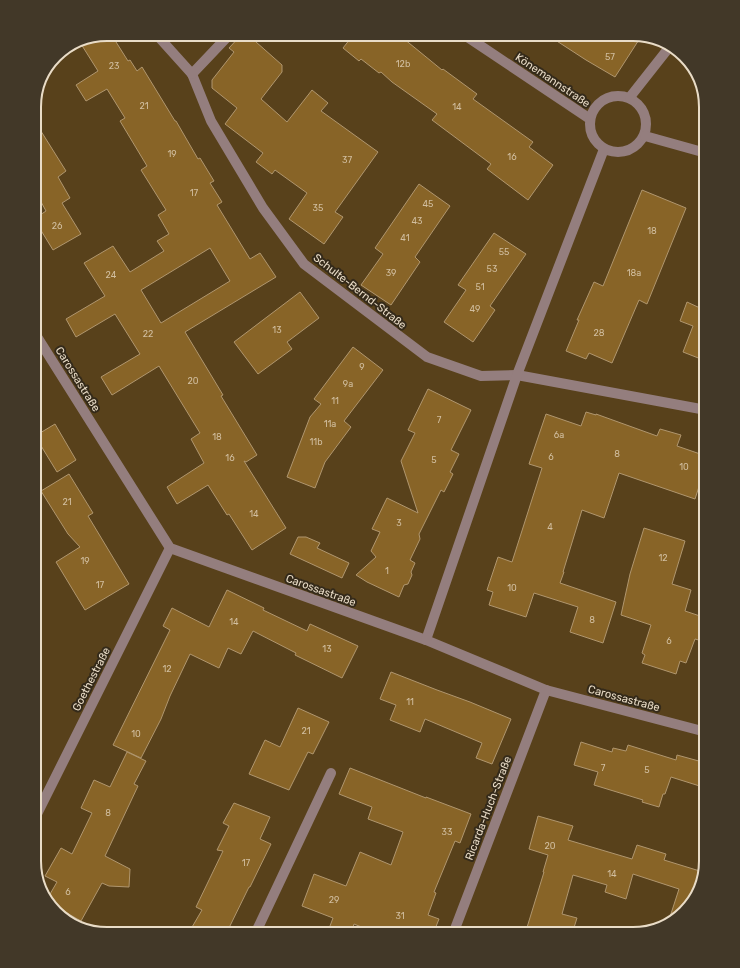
<svg xmlns="http://www.w3.org/2000/svg" width="740" height="968" viewBox="0 0 740 968" font-family="Rubik,sans-serif">
	<style>
		.building { fill: #886427; stroke: #b0966e; fill-rule: evenodd }
		.lines { fill: none; stroke-linecap: round; stroke-linejoin: round }
		.minor { stroke: #947e7e; stroke-width: 10 }
		.labels { text-anchor: middle; stroke-width: 4; stroke-linejoin: round; paint-order: stroke }
		.number-label { font-size: 9px; fill: #d1be9f }
		.street-label { font-size: 11px; fill: #e9dcc7; stroke: #342a1a }
		.rim { fill: none; stroke: #e9dcc7; stroke-width: 2 }
	</style>
	<rect width="100%" height="100%" fill="#58411b"/>
	<g class="building">
		<path d="M107,34h4l17,27 2,-1 7,11 5,-4 33,54h1l22,38 2,-1 14,23 -4,2 12,19 -5,3 33,54 10,-6 16,24 -91,55 38,63 -2,1 36,59 -11,7 -2,-1 42,67 -34,22 -23,-36 -2,1 -19,-30 -31,19 -10,-17 37,-24 -13,-24 9,-6 -41,-67 -47,29 -11,-18 39,-23 -25,-40 -39,23 -10,-18 39,-23 -21,-33 29,-17 17,26 34,-21 -7,-10 12,-7 -11,-19 8,-5 -25,-40 6,-4 -27,-45 5,-3 -18,-29 -21,12 -10,-16 22,-14 -17,-27zM210,248l20,33 -69,42 -20,-33z"/>
		<path d="M242,34h5l35,31v7l-21,27 26,23 25,-32 16,13 -7,8 57,41 -43,60 8,5 -19,27 -35,-25 18,-26 -32,-23 -3,4 -16,-12 7,-9 -38,-29 12,-16 -25,-20v-8l22,-28 -5,-4z"/>
		<path d="M354,34h44l44,36 1,-1 34,25 -4,5 60,43 -4,5 24,18 -25,35 -41,-31 4,-5 -59,-44 5,-6 -45,-32 -11,-10 -2,1 -18,-14 -2,2 -16,-13z"/>
		<path d="M546,34h92l4,1 -27,42 -29,-17z"/>
		<path d="M34,120l32,51 -8,6 12,21 -8,5 19,31 -28,16 -19,-31 12,-8 -12,-22z"/>
		<path d="M419,184l31,22 -35,51 5,5 -29,43 -30,-20 22,-31 -8,-6z"/>
		<path d="M642,190l44,18 -39,96 -8,-4 -27,63 -23,-10 -3,6 -20,-8 13,-31h-2l17,-38 9,4z"/>
		<path d="M494,233l32,21 -36,52 5,4 -22,32 -29,-20 22,-32 -8,-5z"/>
		<path d="M300,292l19,26 -32,24 5,7 -34,25 -24,-32z"/>
		<path d="M704,296h2v65l-23,-9 10,-26 -13,-5 7,-19 13,6z"/>
		<path d="M353,347l30,23 -39,51 7,6 -26,35 -10,26 -28,-11 23,-60 11,-13 -7,-5z"/>
		<path d="M428,389l43,21 -20,40 8,4 -9,18 3,2 -9,18 -3,-2 -22,44 1,5 -10,21 5,3 -4,9 1,3 -4,9 -4,1 -5,12 -32,-15 -11,-7 20,-18 -5,-6 9,-19 -8,-3 15,-31 31,15 -17,-52 14,-28 -7,-3z"/>
		<path d="M586,412l10,3v-1l61,22 3,-7 21,6 -4,11 29,10v9l-11,34 -76,-26 -15,45 -22,-8 -19,62h1l-4,11 56,19 -13,41 -33,-11 8,-25 -44,-14 -8,24 -37,-12 4,-13 -6,-2 11,-33 14,5 30,-94 -13,-4 17,-50 35,12z"/>
		<path d="M55,424l21,36 -19,12 -22,-36z"/>
		<path d="M69,474l24,39 -5,3 41,68 -44,26 -29,-48 24,-15 -12,-13 -27,-43z"/>
		<path d="M644,528l41,13 -13,43 19,6 -6,21 21,7v24l-11,-3 -9,24 -6,-2 -4,13 -34,-11 3,-8 -3,-2 9,-28 -30,-10 9,-41z"/>
		<path d="M298,537h8l14,6 -3,5 32,15 -7,15 -52,-24z"/>
		<path d="M227,590l37,18 -1,2 44,21 3,-7 48,22 -16,32 -47,-23 1,-2 -43,-22 -12,23 -13,-6 -9,20 -29,-14 -20,42 -9,23 -20,39 -28,-13 57,-115 -7,-4 9,-18 37,19z"/>
		<path d="M391,672l46,18 33,12 41,17 -19,45 -16,-6 6,-15 -57,-24 -5,13 -30,-12 6,-15 -16,-6z"/>
		<path d="M298,708l31,14 -16,32 -5,-2 -19,38 -40,-16 16,-34 15,7z"/>
		<path d="M581,742l31,10 1,-4 13,3 2,-6 48,15 1,-5 29,8v25l-35,-11 -6,17h-2l-4,13 -17,-5 1,-2 -49,-15 4,-13 -24,-7z"/>
		<path d="M127,752l19,9 -12,23 4,2 -33,70 25,13 -1,18 -20,-1 -7,-3 -21,38 -35,-20 11,-19 -12,-6 16,-28 11,6 20,-41 -11,-5 13,-28 16,7z"/>
		<path d="M350,768l76,30v-1l45,17 -11,29 -5,-2 -21,51 2,1 -8,22 11,4 -6,15h-54l-25,-10 -1,3h-3l-3,7h-20l6,-16 -31,-12 12,-32 32,12 14,-34 31,13 12,-33 -35,-13 4,-12 -33,-13z"/>
		<path d="M234,803l36,14 -10,22 11,5 -21,43h-1l-23,47h-38l14,-24 -6,-3 27,-56 -6,-1 12,-24 -6,-3z"/>
		<path d="M538,816l35,10 -5,14 64,19 5,-14 29,9 -2,6 39,12 -7,25 -23,25 -5,1 11,-34 -46,-15 -7,25 -21,-7 2,-7 -34,-10 -11,39 15,4 -5,16h-47l19,-62h-1l5,-17 -19,-6z"/>
	</g>
	<g class="lines">
		<g class="minor">
			<path d="M156,34l36,40 19,47 52,87 41,56 123,93 54,19 36,-1 189,35"/>
			<path d="M463,34l127,85"/>
			<path d="M192,74l38,-40"/>
			<circle cx="618" cy="124" r="28"/>
			<path d="M630,97l41,-52"/>
			<path d="M645,136l61,17"/>
			<path d="M34,332l136,216 256,92 120,50 160,42"/>
			<path d="M426,640l91,-265 87,-226"/>
			<path d="M34,820l136,-272"/>
			<path d="M255,934l76,-161"/>
			<path d="M453,934l93,-244"/>
		</g>
	</g>
	<g class="labels">
		<g class="number-label">
			<text x="610" y="60">57</text>
			<text x="403" y="67">12b</text>
			<text x="114" y="69">23</text>
			<text x="144" y="109">21</text>
			<text x="457" y="110">14</text>
			<text x="172" y="157">19</text>
			<text x="512" y="160">16</text>
			<text x="347" y="163">37</text>
			<text x="194" y="196">17</text>
			<text x="428" y="207">45</text>
			<text x="318" y="211">35</text>
			<text x="417" y="224">43</text>
			<text x="57" y="229">26</text>
			<text x="652" y="234">18</text>
			<text x="405" y="241">41</text>
			<text x="504" y="255">55</text>
			<text x="492" y="272">53</text>
			<text x="391" y="276">39</text>
			<text x="634" y="276">18a</text>
			<text x="111" y="278">24</text>
			<text x="480" y="290">51</text>
			<text x="475" y="312">49</text>
			<text x="277" y="333">13</text>
			<text x="599" y="336">28</text>
			<text x="148" y="337">22</text>
			<text x="362" y="370">9</text>
			<text x="193" y="384">20</text>
			<text x="348" y="387">9a</text>
			<text x="335" y="404">11</text>
			<text x="439" y="423">7</text>
			<text x="330" y="427">11a</text>
			<text x="559" y="438">6a</text>
			<text x="217" y="440">18</text>
			<text x="316" y="445">11b</text>
			<text x="617" y="457">8</text>
			<text x="551" y="460">6</text>
			<text x="230" y="461">16</text>
			<text x="434" y="463">5</text>
			<text x="684" y="470">10</text>
			<text x="67" y="505">21</text>
			<text x="254" y="517">14</text>
			<text x="399" y="526">3</text>
			<text x="550" y="530">4</text>
			<text x="663" y="561">12</text>
			<text x="85" y="564">19</text>
			<text x="387" y="574">1</text>
			<text x="100" y="588">17</text>
			<text x="512" y="591">10</text>
			<text x="592" y="623">8</text>
			<text x="234" y="625">14</text>
			<text x="669" y="644">6</text>
			<text x="327" y="652">13</text>
			<text x="167" y="672">12</text>
			<text x="410" y="705">11</text>
			<text x="306" y="734">21</text>
			<text x="136" y="737">10</text>
			<text x="603" y="771">7</text>
			<text x="647" y="773">5</text>
			<text x="108" y="816">8</text>
			<text x="447" y="835">33</text>
			<text x="550" y="849">20</text>
			<text x="246" y="866">17</text>
			<text x="612" y="877">14</text>
			<text x="68" y="895">6</text>
			<text x="334" y="903">29</text>
			<text x="400" y="919">31</text>
		</g>
		<g class="street-label">
			<text transform="translate(553 80) rotate(34)" y="4">Könemannstraße</text>
			<text transform="translate(360 291) rotate(38)" y="4">Schulte-Bernd-Straße</text>
			<text transform="translate(78 379) rotate(58)" y="4">Carossastraße</text>
			<text transform="translate(321 590) rotate(20)" y="4">Carossastraße</text>
			<text transform="translate(91 679) rotate(-63)" y="4">Goethestraße</text>
			<text transform="translate(624 698) rotate(15)" y="4">Carossastraße</text>
			<text transform="translate(488 808) rotate(-69)" y="4">Ricarda-Huch-Straße</text>
		</g>
	</g>
	<path d="M0 0H740V968H0ZM107 41H633A66 66 0 0 1 699 107V861A66 66 0 0 1 633 927H107A66 66 0 0 1 41 861V107A66 66 0 0 1 107 41Z" fill="#423828" fill-rule="evenodd"/>
	<path class="rim" d="M107 41H633A66 66 0 0 1 699 107V861A66 66 0 0 1 633 927H107A66 66 0 0 1 41 861V107A66 66 0 0 1 107 41Z"/>
</svg>
